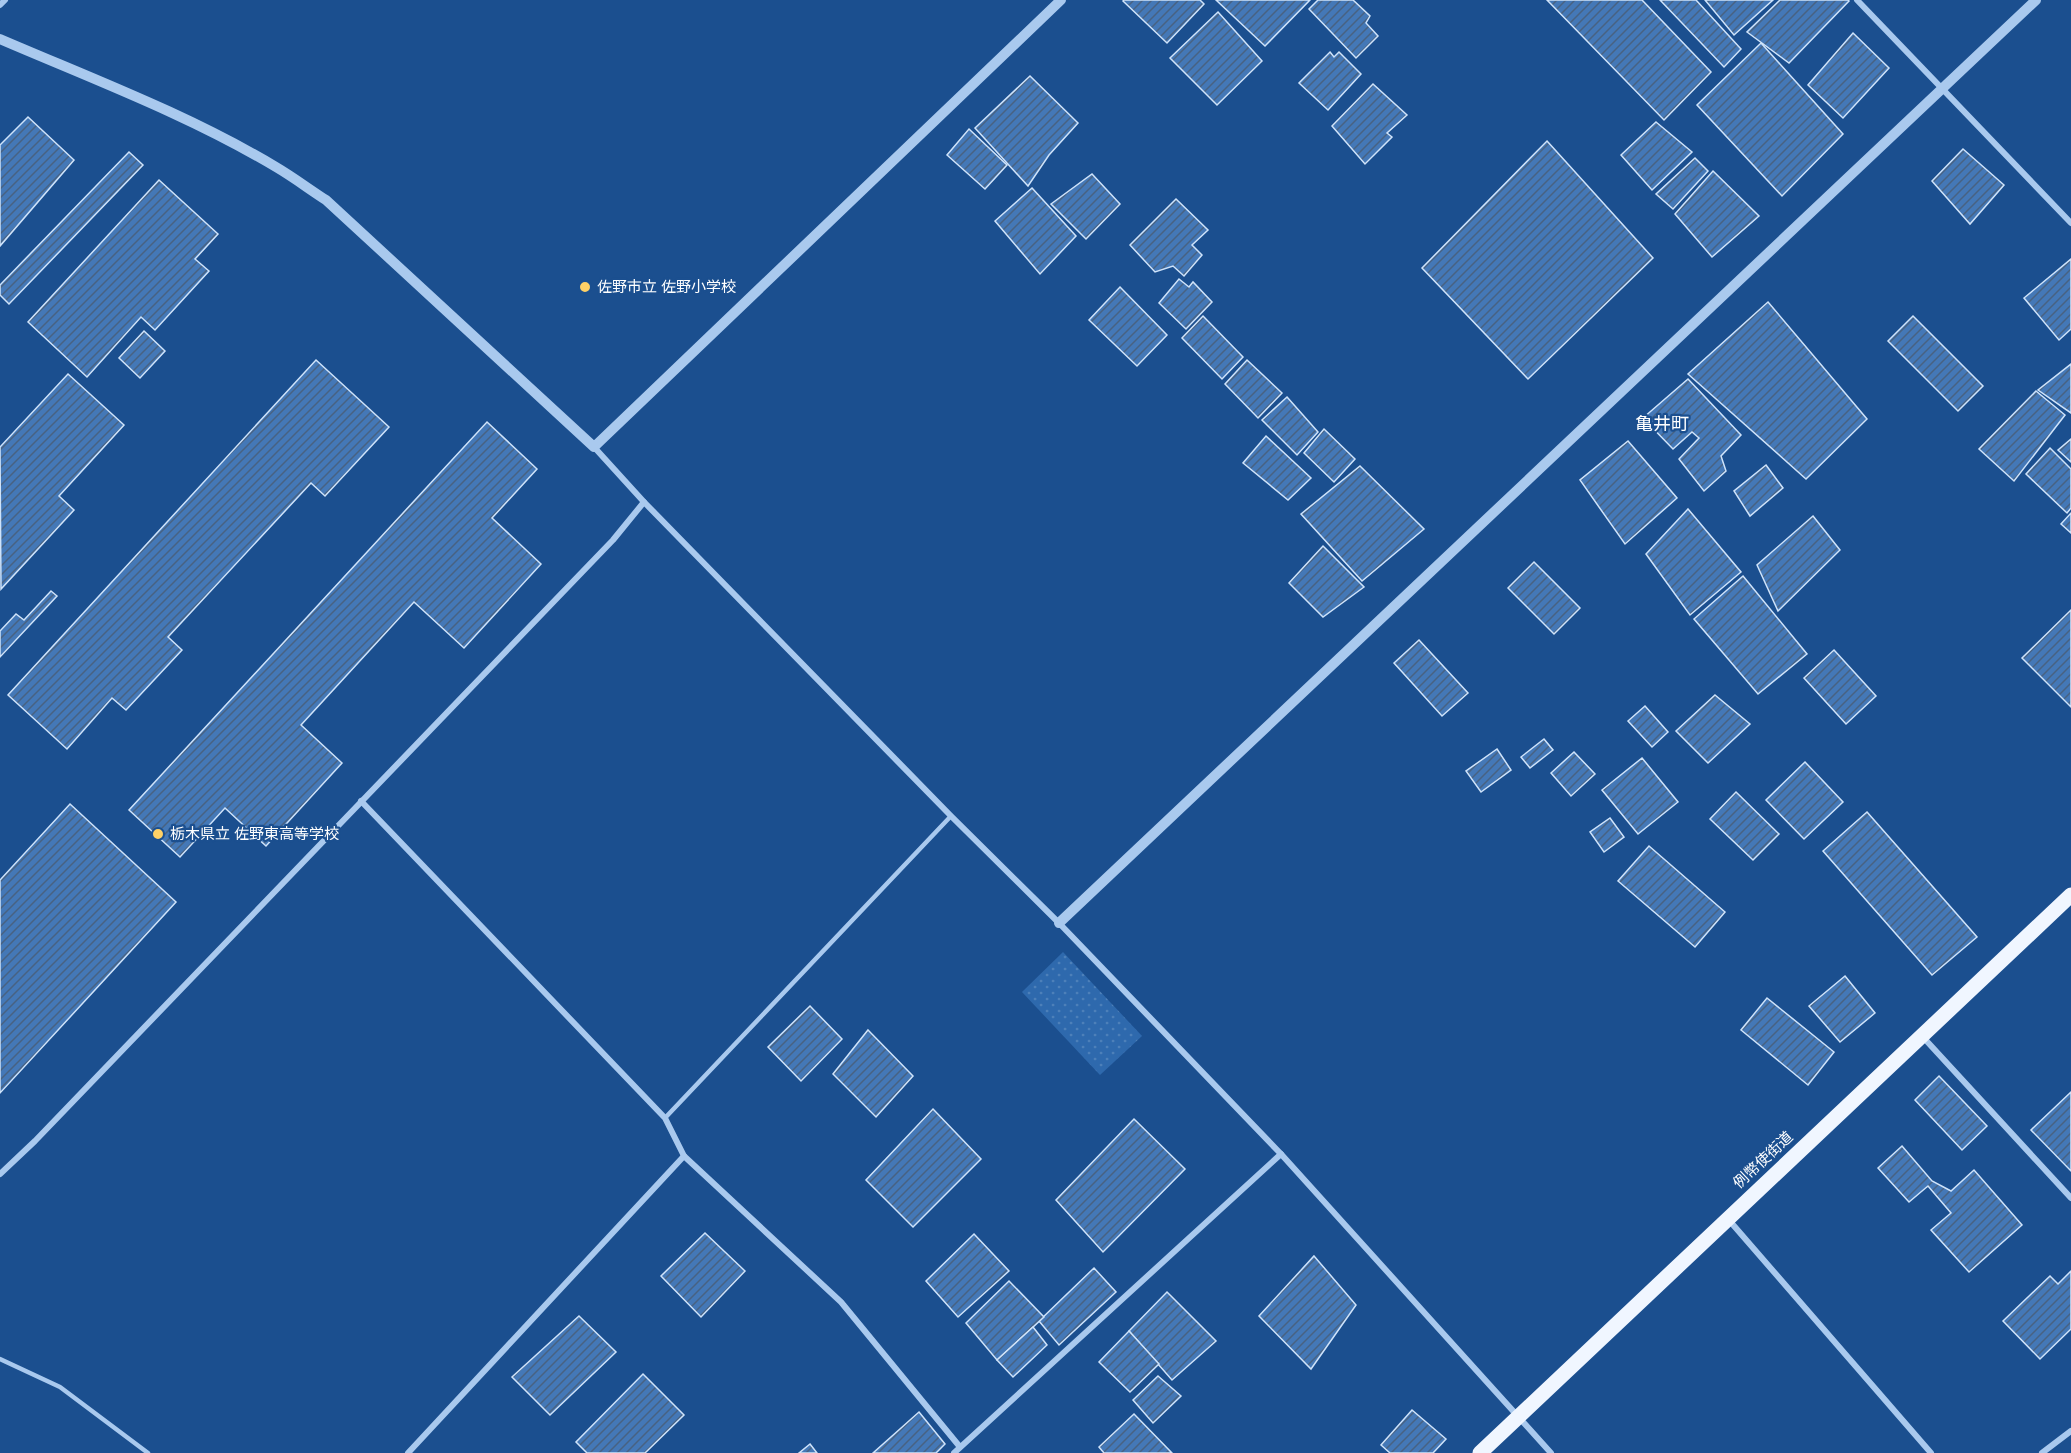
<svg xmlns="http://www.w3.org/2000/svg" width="2071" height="1453" viewBox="0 0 2071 1453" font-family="Mulish,'Noto Sans JP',sans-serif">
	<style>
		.park { fill: url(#park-dots) }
		.building { fill: url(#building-hatch); stroke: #cfe3fa; stroke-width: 1.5 }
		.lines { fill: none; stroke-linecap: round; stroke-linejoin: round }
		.service { stroke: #a9c9ee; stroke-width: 4.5 }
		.minor { stroke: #a9c9ee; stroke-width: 6 }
		.tertiary { stroke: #a9c9ee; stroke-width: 10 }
		.primary { stroke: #f0f6ff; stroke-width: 15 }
		.poi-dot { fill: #ffd166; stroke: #1b4f8f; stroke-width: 2 }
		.labels { text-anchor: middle; stroke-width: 4.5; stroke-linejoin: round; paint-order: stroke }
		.poi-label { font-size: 15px; fill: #fff; stroke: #1b4f8f; text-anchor: start }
		.street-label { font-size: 15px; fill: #fff; stroke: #1b4f8f }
		.quarter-label { font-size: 18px; fill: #fff; stroke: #1b4f8f }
	</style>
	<defs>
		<pattern id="park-dots" width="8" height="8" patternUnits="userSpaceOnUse" patternTransform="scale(1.5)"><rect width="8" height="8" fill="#2e69ad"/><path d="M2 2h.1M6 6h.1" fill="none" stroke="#4d80b9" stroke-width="1.8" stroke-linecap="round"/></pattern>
		<pattern id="building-hatch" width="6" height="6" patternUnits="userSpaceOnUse" patternTransform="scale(1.5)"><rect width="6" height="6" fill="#4478b7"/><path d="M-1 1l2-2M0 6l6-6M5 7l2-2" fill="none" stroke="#486282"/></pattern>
	</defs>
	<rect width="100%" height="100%" fill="#1b4f8f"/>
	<path class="park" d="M1063,952l79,84 -42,39 -78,-83z"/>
	<g class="building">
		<path d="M1124,0h76l4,4 -37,39 -44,-42z"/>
		<path d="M1216,0h94l-45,46z"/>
		<path d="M1318,0h35l17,16 -4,7 12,13 -22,22 -47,-49z"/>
		<path d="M1547,0h95l69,72 -47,48z"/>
		<path d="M1660,0h36l45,49 -17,18z"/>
		<path d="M1705,0h68l-39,35z"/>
		<path d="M1780,0h68l1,1 -60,62 -42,-31z"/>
		<path d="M1218,12l44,49 -45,44 -47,-47z"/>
		<path d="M1853,33l36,35 -46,50 -35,-33z"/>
		<path d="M1761,43l82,91 -61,62 -85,-91z"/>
		<path d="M1330,52l4,5 5,-5 22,22 -33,36 -29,-27z"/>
		<path d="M1030,76l48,47 -29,32 -21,31 -53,-58z"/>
		<path d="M1373,84l34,31 -20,18 5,4 -27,27 -33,-38z"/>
		<path d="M28,117l46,43 -74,86v-101z"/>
		<path d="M1656,122l36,30 -40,38 -31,-35z"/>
		<path d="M969,129l38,36 -22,24 -38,-34z"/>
		<path d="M1547,141l106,117 -125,121 -106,-111z"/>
		<path d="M1963,149l41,36 -34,39 -38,-43z"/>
		<path d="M129,152l14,13 -134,139 -9,-9v-10z"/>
		<path d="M1695,158l13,13 -35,38 -17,-15z"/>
		<path d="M1713,171l46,45 -47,41 -37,-43z"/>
		<path d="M1092,174l28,30 -34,35 -35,-35z"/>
		<path d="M159,180l59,54 -23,25 14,12 -54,59 -14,-13 -54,60 -59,-55z"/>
		<path d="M1032,188l44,48 -36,38 -45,-53z"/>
		<path d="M1176,199l32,31 -16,15 10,10 -18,21 -11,-10 -18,6 -25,-27z"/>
		<path d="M2071,259v70l-12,11 -35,-42z"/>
		<path d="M1179,279l10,8 4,-5 19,20 -26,27 -27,-26z"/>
		<path d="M1120,287l47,48 -30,31 -48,-46z"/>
		<path d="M1768,302l99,117 -61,60 -118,-105z"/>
		<path d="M1203,316l40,41 -21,22 -40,-41z"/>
		<path d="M1913,316l70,70 -25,25 -70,-70z"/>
		<path d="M144,331l21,20 -25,27 -21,-20z"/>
		<path d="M316,360l73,67 -64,69 -14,-13 -143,154 14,13 -56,60 -14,-12 -45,51 -59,-54z"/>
		<path d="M1247,360l35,33 -24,25 -33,-34z"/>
		<path d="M2071,364v49l-33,-23z"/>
		<path d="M68,374l56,51 -65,71 15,14 -73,79 -1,-142z"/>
		<path d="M1688,379l53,56 -20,21 5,15 -22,20 -25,-32 20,-21 -7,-6 -19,17 -30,-31z"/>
		<path d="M2036,391l29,24 -51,66 -35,-32z"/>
		<path d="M1287,397l31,35 -21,23 -35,-35z"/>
		<path d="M487,422l50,47 -45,49 49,46 -77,84 -50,-46 -113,123 41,38 -76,83 -41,-38 -45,49 -51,-47z"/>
		<path d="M1324,429l31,30 -21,23 -30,-29z"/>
		<path d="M1266,436l45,42 -23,22 -45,-37z"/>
		<path d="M2071,439v23l-13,-12z"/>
		<path d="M1628,441l49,57 -52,46 -45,-64z"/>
		<path d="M2050,448l21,21v39l-4,5 -41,-39z"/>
		<path d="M1766,465l17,23 -33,28 -16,-25z"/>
		<path d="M1360,466l64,63 -62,52 -61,-67z"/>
		<path d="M1688,509l53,63 -51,43 -44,-61z"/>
		<path d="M2071,513v20l-10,-9z"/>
		<path d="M1813,516l27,34 -62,61 -21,-46z"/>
		<path d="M1323,546l41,41 -41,30 -34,-34z"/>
		<path d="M1534,562l46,46 -26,26 -46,-46z"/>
		<path d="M1743,576l64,78 -49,40 -64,-75z"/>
		<path d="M51,591l6,5 -57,61v-26l16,-17 8,6z"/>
		<path d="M2071,610v97l-49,-49z"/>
		<path d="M1419,640l49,53 -26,23 -48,-53z"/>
		<path d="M1834,650l42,46 -30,28 -42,-46z"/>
		<path d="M1715,695l35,29 -42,39 -32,-32z"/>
		<path d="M1645,706l23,26 -16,15 -24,-26z"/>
		<path d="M1544,739l9,11 -23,18 -9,-11z"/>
		<path d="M1497,749l14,21 -30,22 -15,-21z"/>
		<path d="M1574,752l21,22 -24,22 -20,-23z"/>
		<path d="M1642,758l36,44 -40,32 -36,-44z"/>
		<path d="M1805,762l38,40 -39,37 -38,-39z"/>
		<path d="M1736,792l43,42 -26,26 -43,-41z"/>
		<path d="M70,804l106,98 -176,191v-213z"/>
		<path d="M1867,812l110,125 -45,38 -109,-124z"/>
		<path d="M1610,818l14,19 -20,15 -14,-20z"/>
		<path d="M1649,846l76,66 -30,35 -77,-66z"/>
		<path d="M1845,976l30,37 -35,29 -31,-36z"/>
		<path d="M1767,998l67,54 -26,33 -67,-55z"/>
		<path d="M810,1006l32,33 -41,42 -33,-34z"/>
		<path d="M868,1030l45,46 -37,41 -43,-43z"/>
		<path d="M1939,1076l48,50 -25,24 -47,-50z"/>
		<path d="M2071,1092v79l-40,-41z"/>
		<path d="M933,1109l48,50 -68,68 -47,-47z"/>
		<path d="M1134,1119l51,50 -82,83 -47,-52z"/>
		<path d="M1902,1146l30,35 19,10 23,-21 48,55 -53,47 -38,-42 20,-17 -23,-27 -19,16 -31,-34z"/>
		<path d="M705,1233l40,38 -44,46 -40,-41z"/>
		<path d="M974,1234l35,37 -51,46 -32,-36z"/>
		<path d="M1314,1256l42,49 -45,64 -52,-53z"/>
		<path d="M1094,1268l22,24 -57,53 -20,-24z"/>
		<path d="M2071,1271v58l-31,30 -37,-38 47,-45 8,8z"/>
		<path d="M1009,1281l35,36 -47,43 -31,-37z"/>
		<path d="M1167,1292l49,49 -44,39 -43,-49z"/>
		<path d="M579,1316l37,36 -66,63 -38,-38z"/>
		<path d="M1033,1327l14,18 -34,32 -16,-17z"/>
		<path d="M1129,1331l30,33 -29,28 -31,-30z"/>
		<path d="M643,1374l41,41 -39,38h-58l-11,-11z"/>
		<path d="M1158,1376l23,20 -28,27 -20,-23z"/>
		<path d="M1412,1410l34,29 -13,14h-43l-9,-8z"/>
		<path d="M919,1412l26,32 -9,9h-63z"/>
		<path d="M1134,1414l38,39h-68l-5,-6z"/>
		<path d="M810,1444l7,9h-18z"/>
	</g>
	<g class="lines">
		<g class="service">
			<path d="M665,1118l286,-302"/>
			<path d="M0,1359l60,28 88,66"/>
		</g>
		<g class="minor">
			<path d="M1857,0l214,223"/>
			<path d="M0,5l5,-5"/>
			<path d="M594,447l50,55 307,314 108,107 222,231 270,299"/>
			<path d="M361,801l304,317 19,38 157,146 119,145"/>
			<path d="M1922,1036l149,162"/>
			<path d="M0,1174l35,-33 578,-601 31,-38"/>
			<path d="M1728,1219l203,234"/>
			<path d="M408,1453l276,-297"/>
			<path d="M954,1453l327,-299"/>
			<path d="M2042,1453l29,-22"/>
		</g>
		<g class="tertiary">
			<path d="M0,39c93,40 189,76 276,128 17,10 33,22 50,33l268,247 467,-447"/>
			<path d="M1059,923l977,-923"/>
		</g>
		<path class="primary" d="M1480,1453l591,-558"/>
	</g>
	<g class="poi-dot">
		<circle cx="585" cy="287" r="6"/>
		<circle cx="158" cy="834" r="6"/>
	</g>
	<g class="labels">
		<g class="poi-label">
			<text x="597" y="292">佐野市立 佐野小学校</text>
			<text x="170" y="839">栃木県立 佐野東高等学校</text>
		</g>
		<g class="street-label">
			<text transform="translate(1763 1160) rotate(-43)" y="5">例幣使街道</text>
		</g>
		<g class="quarter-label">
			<text x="1662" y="430">亀井町</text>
		</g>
	</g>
</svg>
